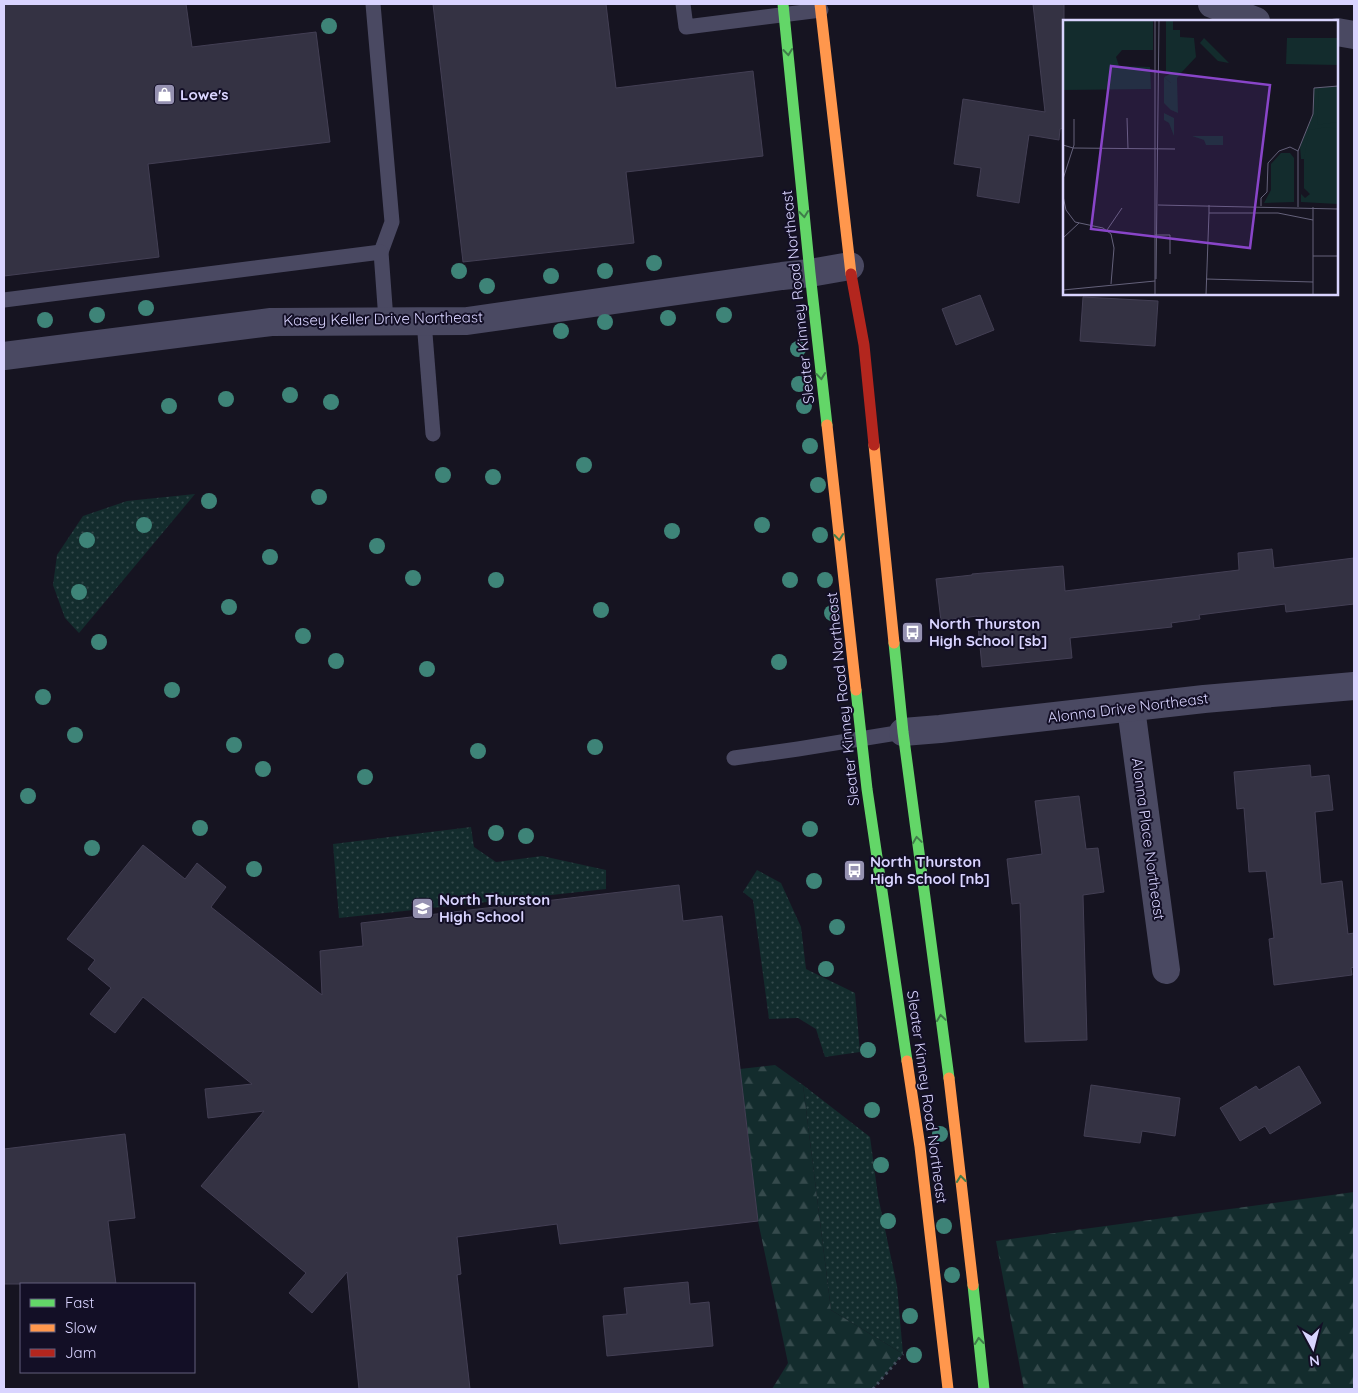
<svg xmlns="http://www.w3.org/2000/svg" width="1358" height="1393" viewBox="0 0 1358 1393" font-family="Quicksand,sans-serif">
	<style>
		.grass { fill: url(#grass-dots) }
		.forest { fill: url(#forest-firs) }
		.building { fill: #343243; stroke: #433f54 }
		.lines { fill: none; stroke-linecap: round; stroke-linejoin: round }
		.path { stroke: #44505f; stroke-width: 3; stroke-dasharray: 2.5 4; stroke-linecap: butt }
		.lane { stroke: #4a4962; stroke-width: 15 }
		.street { stroke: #4a4962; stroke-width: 28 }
		.fast { stroke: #63d668; stroke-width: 11 }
		.slow { stroke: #ff974d; stroke-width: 11 }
		.jam { stroke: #b3261e; stroke-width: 11 }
		.tree { fill: #3e8478 }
		.oneway { stroke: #3f7c4a }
		.labels { text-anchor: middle; stroke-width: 4; stroke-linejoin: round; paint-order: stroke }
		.poi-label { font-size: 15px; font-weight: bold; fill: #d9d4ff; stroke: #130f26; text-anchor: start }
		.street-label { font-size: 15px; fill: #d9d4ff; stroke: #130f26 }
		.inset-road { fill: none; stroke: #64617a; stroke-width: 1 }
		.view { fill: #8945c9; fill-opacity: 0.15; stroke: #8945c9; stroke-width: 2.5 }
		.inset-edge { fill: none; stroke: #d9d4ff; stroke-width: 2.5 }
	</style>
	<defs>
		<pattern id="grass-dots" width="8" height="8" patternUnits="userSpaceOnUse" patternTransform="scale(1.25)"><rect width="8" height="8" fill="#132c2d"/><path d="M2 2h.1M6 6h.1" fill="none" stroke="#354a4c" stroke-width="1.8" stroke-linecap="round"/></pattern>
		<pattern id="forest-firs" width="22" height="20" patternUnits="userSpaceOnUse" patternTransform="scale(1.25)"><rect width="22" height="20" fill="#132c2d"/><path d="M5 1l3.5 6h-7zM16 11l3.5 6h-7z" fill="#354a4c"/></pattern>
	</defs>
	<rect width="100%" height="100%" fill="#161421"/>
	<g class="grass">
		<path d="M195,494l-116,139 -14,-15 -12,-33 4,-30 26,-39 44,-15z"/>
		<path d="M471,827l3,20 22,15 46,-6 64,14v19l-267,29 -6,-74z"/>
		<path d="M757,870l24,13 20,44 5,42 49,24 5,59 -35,5 -9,-28 -18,-11 -29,1 -16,-119 -10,-8z"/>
		<path d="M803,1085l67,52 8,59 19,90 6,68 -72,-44z"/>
	</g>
	<g class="forest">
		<path d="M775,1065l28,20 28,225 72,44 -30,35h-101l16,-26 -30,-142 -18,-152z"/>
		<path d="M1354,1192v197h-330l-28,-148z"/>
	</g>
	<g class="building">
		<path d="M4,4h182l6,43 124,-15 14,110 -182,22 11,93 -155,19z"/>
		<path d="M433,4h173l10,84 137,-17 10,85 -137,16 8,71 -171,19z"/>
		<path d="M1033,4h31v124l-4,1 -1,11 -30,-5 -10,68 -42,-7 4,-28 -27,-4 9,-65 82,13z"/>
		<path d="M980,295l14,35 -38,15 -14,-36z"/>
		<path d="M1083,297l75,4 -3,45 -75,-5z"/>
		<path d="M1272,549l2,19 80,-10v46l-68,8 -1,-8 -86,11 1,4 -29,4 1,4 -102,11 2,20 -90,9 -5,-51 -36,5 -5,-42 36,-4v-1l91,-8 2,25 174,-21 -1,-17z"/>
		<path d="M1310,765l1,12 18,-2 4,35 -18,2 6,72 21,-3 6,53 6,-1v34l-3,1 1,7 -78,10 -5,-46 5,-1 -8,-67 -17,1 -5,-64 -7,1 -3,-37z"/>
		<path d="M1079,796l7,53 12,-1 6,44 -21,3 4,145 -62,2 -5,-139 -8,1 -5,-45 35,-5 -7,-53z"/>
		<path d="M143,845l42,34 12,-16 29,24 -15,20 111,88 -2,-44 43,-5 -2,-23 318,-38 4,36 39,-5 36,305 -198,23 -3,-20 -100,13 4,37 -4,1 13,114h-111l-12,-117 -35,41 -23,-20 17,-20 -105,-87 63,-75 -56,7 -3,-29 47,-5 -109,-87 -28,36 -25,-19 21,-26 -23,-19 7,-9 -28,-21z"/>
		<path d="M1299,1066l22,37 -51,31 -5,-8 -25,15 -20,-33 36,-22 3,4z"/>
		<path d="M1091,1085l89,13 -5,38 -33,-5 -2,12 -56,-7z"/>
		<path d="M125,1134l10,84 -27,3 8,63h-112v-135z"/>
		<path d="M688,1282l2,22 19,-2 4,44 -106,10 -4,-40 24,-2 -3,-26z"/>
	</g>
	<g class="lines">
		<path class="path" d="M873,1389l30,-35"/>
		<g class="lane">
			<path d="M373,4l19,218 -11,30"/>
			<path d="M683,4l3,23 135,-17"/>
			<path d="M4,300l377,-48 5,68"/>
			<path d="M424,321l9,113"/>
			<path d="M734,758l64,-9 105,-17"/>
		</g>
		<g class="street">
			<path d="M1212,4l44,17"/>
			<path d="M1337,32l17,3"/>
			<path d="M4,356l267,-34 196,-1 315,-45 28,-3 40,-7"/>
			<path d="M1131,708l35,262"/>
			<path d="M903,732l37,-3 264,-30 150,-13"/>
		</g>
		<g class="fast">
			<path d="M783,4l27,269 17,152"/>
			<path d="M894,643l9,89 46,346"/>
			<path d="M856,690l11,99 40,272"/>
			<path d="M973,1285l11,104"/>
		</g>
		<g class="slow">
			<path d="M820,4l31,270"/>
			<path d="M827,425l29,265"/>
			<path d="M874,445l20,198"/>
			<path d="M907,1061l13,86 28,242"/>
			<path d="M949,1078l24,207"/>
		</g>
		<path class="jam" d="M851,274l13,71 10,100"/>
	</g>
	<g class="tree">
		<circle cx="329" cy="26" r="8"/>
		<circle cx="654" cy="263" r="8"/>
		<circle cx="459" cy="271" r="8"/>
		<circle cx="605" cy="271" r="8"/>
		<circle cx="551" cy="276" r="8"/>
		<circle cx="487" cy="286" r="8"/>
		<circle cx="146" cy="308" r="8"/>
		<circle cx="97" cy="315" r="8"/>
		<circle cx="724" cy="315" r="8"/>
		<circle cx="668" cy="318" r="8"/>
		<circle cx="45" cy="320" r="8"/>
		<circle cx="605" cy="322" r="8"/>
		<circle cx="561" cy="331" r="8"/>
		<circle cx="798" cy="349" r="8"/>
		<circle cx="799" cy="384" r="8"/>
		<circle cx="290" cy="395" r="8"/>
		<circle cx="226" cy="399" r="8"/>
		<circle cx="331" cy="402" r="8"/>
		<circle cx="169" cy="406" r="8"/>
		<circle cx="804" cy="406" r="8"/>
		<circle cx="810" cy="446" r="8"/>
		<circle cx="584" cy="465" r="8"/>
		<circle cx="443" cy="475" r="8"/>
		<circle cx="493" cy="477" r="8"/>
		<circle cx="818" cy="485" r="8"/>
		<circle cx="319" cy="497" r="8"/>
		<circle cx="209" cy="501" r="8"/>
		<circle cx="144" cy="525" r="8"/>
		<circle cx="762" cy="525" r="8"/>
		<circle cx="672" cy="531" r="8"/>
		<circle cx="820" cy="535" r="8"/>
		<circle cx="87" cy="540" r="8"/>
		<circle cx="377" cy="546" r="8"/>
		<circle cx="270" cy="557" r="8"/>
		<circle cx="413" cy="578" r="8"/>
		<circle cx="496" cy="580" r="8"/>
		<circle cx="790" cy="580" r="8"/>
		<circle cx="825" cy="580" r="8"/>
		<circle cx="79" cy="592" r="8"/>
		<circle cx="229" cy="607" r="8"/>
		<circle cx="601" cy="610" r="8"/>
		<circle cx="832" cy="613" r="8"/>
		<circle cx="303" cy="636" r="8"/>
		<circle cx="99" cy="642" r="8"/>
		<circle cx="336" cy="661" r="8"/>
		<circle cx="779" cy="662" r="8"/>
		<circle cx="427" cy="669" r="8"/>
		<circle cx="172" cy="690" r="8"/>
		<circle cx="43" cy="697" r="8"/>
		<circle cx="75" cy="735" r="8"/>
		<circle cx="234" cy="745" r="8"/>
		<circle cx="595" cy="747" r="8"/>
		<circle cx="478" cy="751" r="8"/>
		<circle cx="263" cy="769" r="8"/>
		<circle cx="365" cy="777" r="8"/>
		<circle cx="28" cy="796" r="8"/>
		<circle cx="200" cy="828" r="8"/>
		<circle cx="810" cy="829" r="8"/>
		<circle cx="496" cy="833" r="8"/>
		<circle cx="526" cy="836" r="8"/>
		<circle cx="92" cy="848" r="8"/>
		<circle cx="254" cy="869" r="8"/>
		<circle cx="814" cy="881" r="8"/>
		<circle cx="837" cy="927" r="8"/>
		<circle cx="826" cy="969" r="8"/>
		<circle cx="868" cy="1050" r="8"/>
		<circle cx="872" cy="1110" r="8"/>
		<circle cx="940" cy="1134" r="8"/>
		<circle cx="881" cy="1165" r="8"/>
		<circle cx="888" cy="1221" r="8"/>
		<circle cx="944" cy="1226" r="8"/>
		<circle cx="952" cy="1275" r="8"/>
		<circle cx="910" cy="1316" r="8"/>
		<circle cx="914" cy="1355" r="8"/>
	</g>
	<defs><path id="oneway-chevron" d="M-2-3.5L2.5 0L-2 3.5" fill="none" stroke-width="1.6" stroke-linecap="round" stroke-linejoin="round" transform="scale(1.25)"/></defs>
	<g class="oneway">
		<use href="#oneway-chevron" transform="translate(788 52) rotate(84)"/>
		<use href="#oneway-chevron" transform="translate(804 214) rotate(84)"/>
		<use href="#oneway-chevron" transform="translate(821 376) rotate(84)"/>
		<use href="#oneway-chevron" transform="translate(839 537) rotate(84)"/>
		<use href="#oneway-chevron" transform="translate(917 840) rotate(-98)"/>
		<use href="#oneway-chevron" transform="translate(941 1018) rotate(-98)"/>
		<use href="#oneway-chevron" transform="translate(961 1179) rotate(-96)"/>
		<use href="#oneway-chevron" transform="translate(979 1341) rotate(-96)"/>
	</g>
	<defs>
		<symbol id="shop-square" viewBox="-11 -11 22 22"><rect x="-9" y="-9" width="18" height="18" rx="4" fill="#9591b1" stroke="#130f26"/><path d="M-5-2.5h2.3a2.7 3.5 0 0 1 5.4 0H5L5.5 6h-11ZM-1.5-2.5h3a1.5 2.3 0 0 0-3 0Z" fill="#fff"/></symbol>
		<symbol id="bus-square" viewBox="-11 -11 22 22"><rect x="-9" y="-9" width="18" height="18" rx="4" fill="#9591b1" stroke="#130f26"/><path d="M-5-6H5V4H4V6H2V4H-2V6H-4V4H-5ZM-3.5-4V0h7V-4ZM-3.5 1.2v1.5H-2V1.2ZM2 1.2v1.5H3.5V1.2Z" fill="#fff"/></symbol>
		<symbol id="school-square" viewBox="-11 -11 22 22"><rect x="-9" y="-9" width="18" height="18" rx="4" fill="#9591b1" stroke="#130f26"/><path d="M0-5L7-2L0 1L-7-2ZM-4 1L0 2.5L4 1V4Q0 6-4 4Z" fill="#fff"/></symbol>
	</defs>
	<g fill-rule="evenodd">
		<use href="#shop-square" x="152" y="82" width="25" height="25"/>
		<use href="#bus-square" x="900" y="620" width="25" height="25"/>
		<use href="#bus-square" x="842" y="858" width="25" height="25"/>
		<use href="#school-square" x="410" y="896" width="25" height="25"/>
	</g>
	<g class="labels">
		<g class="poi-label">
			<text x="180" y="100">Lowe's</text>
			<text x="929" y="629">North Thurston<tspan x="929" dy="17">High School [sb]</tspan></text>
			<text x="870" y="867">North Thurston<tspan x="870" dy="17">High School [nb]</tspan></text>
			<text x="439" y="905">North Thurston<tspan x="439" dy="17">High School</tspan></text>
		</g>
		<g class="street-label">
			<text transform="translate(798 297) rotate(-96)" y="5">Sleater Kinney Road Northeast</text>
			<text transform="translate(383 319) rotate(-1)" y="5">Kasey Keller Drive Northeast</text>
			<text transform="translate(843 699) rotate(-96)" y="5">Sleater Kinney Road Northeast</text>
			<text transform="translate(1128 708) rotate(-7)" y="5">Alonna Drive Northeast</text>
			<text transform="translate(1148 839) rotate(82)" y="5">Alonna Place Northeast</text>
			<text transform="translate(927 1097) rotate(82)" y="5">Sleater Kinney Road Northeast</text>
		</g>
	</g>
	<g transform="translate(1063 20)">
		<rect width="275" height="275" fill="#161421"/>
		<path d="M103,0h7v10h7v7l14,1 2,19 -15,16 -15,1zM141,18l25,25 -11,-2 -18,-18zM101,57l7,6v27l-7,-7zM275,66v118l-37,-2v-8l4,4 5,-4 -6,-6v-29h-3l-1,-12 13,-33 1,-26zM101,93l10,5v18l-5,-13 -5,-3zM129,116h31v9h-17l-2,-5zM218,133h9l4,5v44l-30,1 7,-13v-26z" fill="#132c2d"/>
		<path d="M0,0h90v30h-31l-6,7 3,9 31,1 1,22 -88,1zM113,51l5,2 -4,5 1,35 -7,-3v-27l-7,-6z" fill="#132c2d"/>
		<path d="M224,18h51v27l-52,-1zM256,70h19l-1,32 -20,3zM264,107l11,2v62h-30l-4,-3v-29l5,-29z" fill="#132c2d"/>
		<path class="inset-road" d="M92,0v275M64,98l1,31M0,125l10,3 102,1M235,131l15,-37 1,-26 24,-2M0,159l11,-34v-26M0,176l3,14 9,12 28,6 8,6 3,14 -3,36M95,185l180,4M146,185v8h69l35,7M198,186v-8l6,-6 1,-29 11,-12 11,-4 8,4v56M44,210l15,-22M92,215h15v19M0,218l16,-15M250,236h25M93,259l3,-259M143,259l107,3M0,270l92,-9M143,275l3,-82M250,275v-88"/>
		<path class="view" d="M48,46l159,19 -20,163 -159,-19z"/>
		<rect width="275" height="275" class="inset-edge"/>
	</g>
	<rect width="1358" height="1393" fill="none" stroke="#d9d4ff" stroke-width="10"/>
	<rect x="20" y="1283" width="175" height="90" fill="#130f26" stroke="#625e7d"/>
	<rect x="30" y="1299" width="25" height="8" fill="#63d668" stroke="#625e7d"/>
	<text x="65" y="1308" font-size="15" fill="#d9d4ff">Fast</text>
	<rect x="30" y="1324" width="25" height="8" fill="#ff974d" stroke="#625e7d"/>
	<text x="65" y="1333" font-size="15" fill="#d9d4ff">Slow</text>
	<rect x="30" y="1349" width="25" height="8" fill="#b3261e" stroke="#625e7d"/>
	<text x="65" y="1358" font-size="15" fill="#d9d4ff">Jam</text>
	<g transform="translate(1313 1348) rotate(173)" stroke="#130f26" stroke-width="4" paint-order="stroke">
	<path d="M0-4L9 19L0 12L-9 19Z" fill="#d9d4ff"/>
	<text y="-8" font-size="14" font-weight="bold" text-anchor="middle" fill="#d9d4ff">N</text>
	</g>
</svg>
